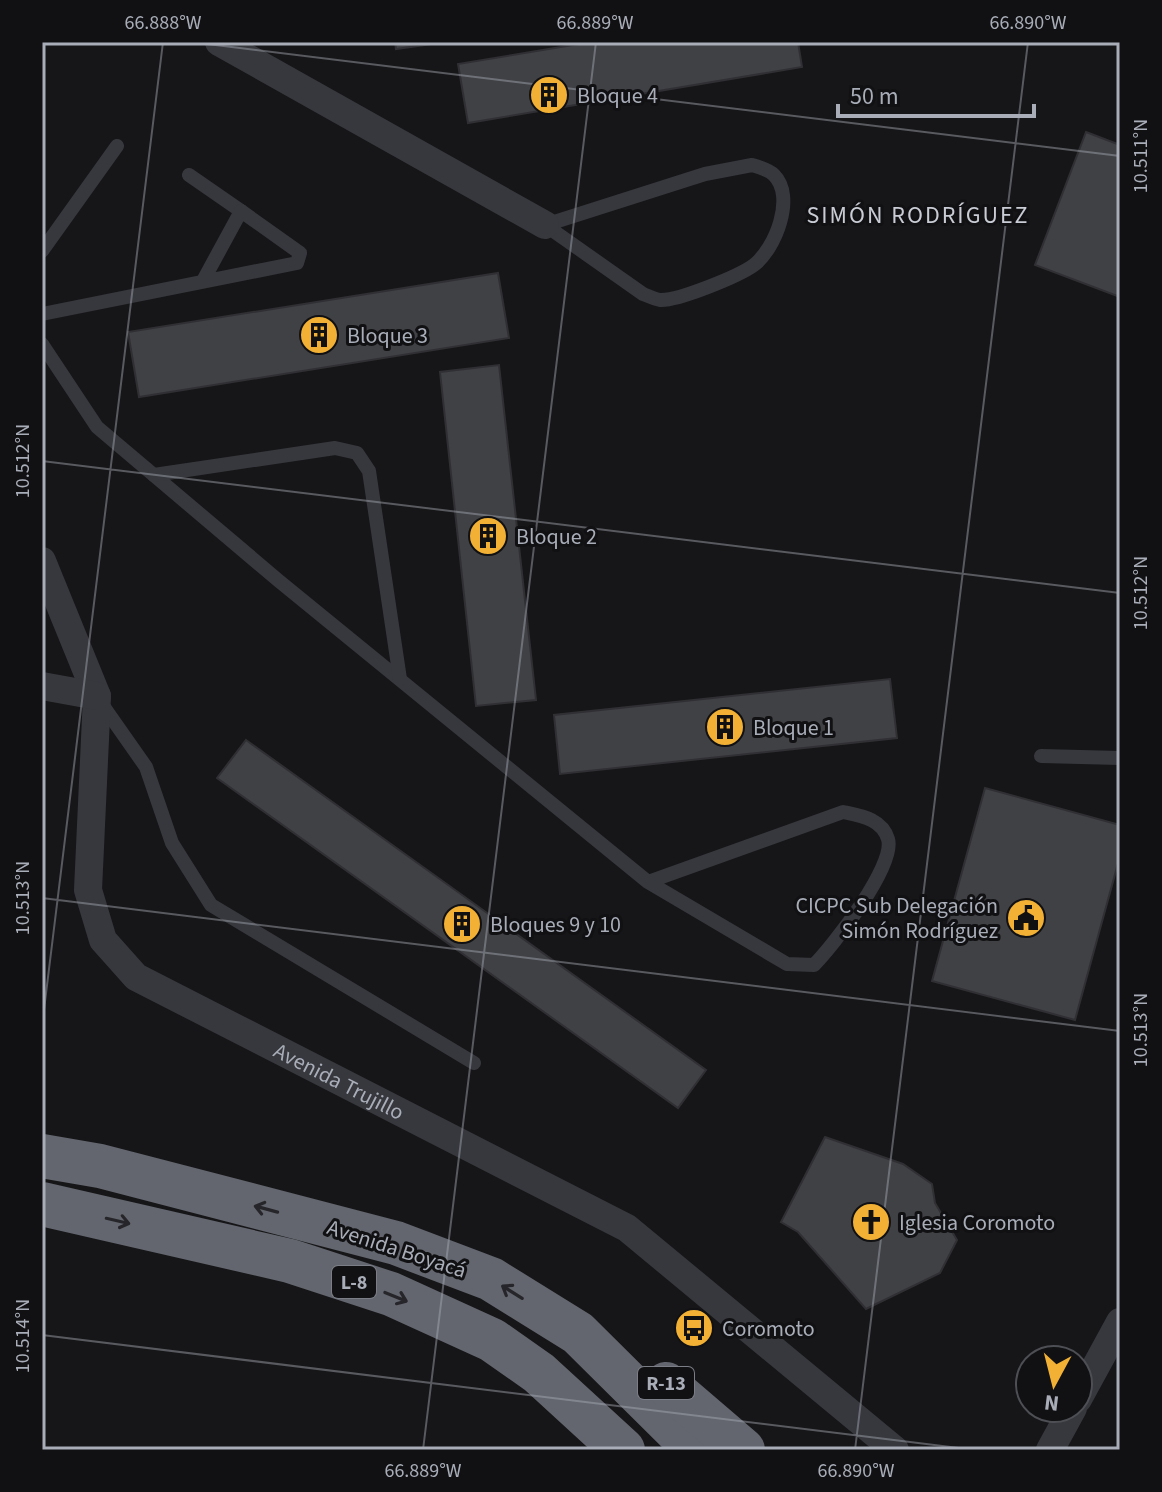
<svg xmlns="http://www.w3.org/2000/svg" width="1162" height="1492" viewBox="0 0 1162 1492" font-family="'Source Sans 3',sans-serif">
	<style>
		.building { fill: #404145; stroke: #303034; stroke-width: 2 }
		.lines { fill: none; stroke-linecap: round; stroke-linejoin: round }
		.service { stroke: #37383d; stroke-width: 14 }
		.minor { stroke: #37383d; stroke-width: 28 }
		.motorway { stroke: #63666e; stroke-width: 44 }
		.oneway { stroke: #26262a }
		.ticks { fill: none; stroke: #a8adb8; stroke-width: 2; stroke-opacity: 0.45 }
		.labels { text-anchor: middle; stroke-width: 6; stroke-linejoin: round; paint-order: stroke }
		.shield { fill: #111113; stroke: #7b7e86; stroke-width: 2 }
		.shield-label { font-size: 20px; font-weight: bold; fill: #a8adb8 }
		.poi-label { font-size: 22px; fill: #a8adb8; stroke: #111113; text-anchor: start }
		.street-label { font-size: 22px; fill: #a8adb8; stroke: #111113 }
		.neighbourhood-label { font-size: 24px; letter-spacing: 2px; fill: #c9ccd4; stroke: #111113 }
		.neatline { fill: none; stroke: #a8adb8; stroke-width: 3 }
		.ticks-label { font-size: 20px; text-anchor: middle; fill: #a8adb8 }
	</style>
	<rect width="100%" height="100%" fill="#161618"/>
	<g class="building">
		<path d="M395,42h51l-50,7z"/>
		<path d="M591,42h207l4,25 -334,56 -10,-59z"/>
		<path d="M1086,132l34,13v152l-85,-32z"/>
		<path d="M498,273l11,65 -370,59 -11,-65z"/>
		<path d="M499,365l37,335 -60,6 -36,-334z"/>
		<path d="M890,679l7,59 -337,36 -6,-59z"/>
		<path d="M246,740l460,330 -28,38 -461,-330z"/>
		<path d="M985,788l135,37v31l-45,164 -143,-39z"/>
		<path d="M825,1137l78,27 29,20 3,19 22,37 -17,33 -74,36 -68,-77 -17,-10z"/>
	</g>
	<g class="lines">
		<g class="service">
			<path d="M752,165c7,2 17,5 22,10 22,22 1,74 -20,90 -15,11 -76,36 -94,35 -5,-1 -12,-4 -17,-6l-98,-69 160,-51z"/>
			<path d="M189,175l52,36"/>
			<path d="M42,251l75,-105"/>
			<path d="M42,314l255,-51 3,-10 -59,-42 -37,68"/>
			<path d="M42,344l55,83 182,154 369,301 139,82 27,1c19,-19 82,-100 74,-126 -6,-20 -26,-23 -45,-27l-195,70"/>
			<path d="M154,475l181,-27 22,5 12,18 31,208"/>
			<path d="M99,700l47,67 26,76 39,62 263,158"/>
			<path d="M1041,756l79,2"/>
		</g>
		<g class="minor">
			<path d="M219,42l326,183"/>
			<path id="s1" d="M42,561l55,135 -9,194 15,50 33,37 491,251 268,222"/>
			<path d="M42,686l55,10"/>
			<path d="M1078,1399l42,-77"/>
			<path d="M1050,1450l23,-42"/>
		</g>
		<g class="motorway">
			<path d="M42,1156l58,10 296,77 95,36 87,54 118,117"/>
			<path d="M42,1204l248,57 101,33 101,46 47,33 84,77"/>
			<path d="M666,1384l77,66"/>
		</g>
	</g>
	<defs><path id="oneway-shaft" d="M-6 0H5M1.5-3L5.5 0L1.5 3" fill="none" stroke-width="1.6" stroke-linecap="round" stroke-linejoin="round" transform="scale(2)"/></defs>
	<g class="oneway">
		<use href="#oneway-shaft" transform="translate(266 1209) rotate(-165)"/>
		<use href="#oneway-shaft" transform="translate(118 1221) rotate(13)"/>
		<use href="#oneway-shaft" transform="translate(512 1292) rotate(-148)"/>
		<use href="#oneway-shaft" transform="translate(396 1297) rotate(22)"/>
	</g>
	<path class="ticks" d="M191,42l929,114M42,461l1078,132M42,898l1078,133M42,1026l121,-984M42,1335l933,115M423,1450l173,-1408M855,1450l173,-1408"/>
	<defs>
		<symbol id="building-disc" viewBox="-11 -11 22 22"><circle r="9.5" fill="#f2b134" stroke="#111113"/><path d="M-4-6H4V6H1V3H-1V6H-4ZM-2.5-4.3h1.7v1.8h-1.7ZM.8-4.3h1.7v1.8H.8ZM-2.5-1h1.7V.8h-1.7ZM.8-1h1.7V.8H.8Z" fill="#111"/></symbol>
		<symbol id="civic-disc" viewBox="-11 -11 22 22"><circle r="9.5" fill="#f2b134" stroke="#111113"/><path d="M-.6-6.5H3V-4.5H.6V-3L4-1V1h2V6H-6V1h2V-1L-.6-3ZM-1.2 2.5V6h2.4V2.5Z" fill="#111"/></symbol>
		<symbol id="church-disc" viewBox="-11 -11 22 22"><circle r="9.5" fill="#f2b134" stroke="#111113"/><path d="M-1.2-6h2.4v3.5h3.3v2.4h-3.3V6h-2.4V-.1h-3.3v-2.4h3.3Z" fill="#111"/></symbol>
		<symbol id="bus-disc" viewBox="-11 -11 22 22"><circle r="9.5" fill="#f2b134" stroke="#111113"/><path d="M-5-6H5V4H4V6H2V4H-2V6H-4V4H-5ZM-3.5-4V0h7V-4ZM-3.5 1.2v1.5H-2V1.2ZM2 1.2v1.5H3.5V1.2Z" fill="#111"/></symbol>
	</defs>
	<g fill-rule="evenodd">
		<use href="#building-disc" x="527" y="73" width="44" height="44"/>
		<use href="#building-disc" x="297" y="313" width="44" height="44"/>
		<use href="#building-disc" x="466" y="514" width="44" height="44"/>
		<use href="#building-disc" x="703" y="705" width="44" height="44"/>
		<use href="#civic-disc" x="1004" y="896" width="44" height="44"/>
		<use href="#building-disc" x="440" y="902" width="44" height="44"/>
		<use href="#church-disc" x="849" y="1200" width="44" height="44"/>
		<use href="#bus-disc" x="672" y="1306" width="44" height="44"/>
	</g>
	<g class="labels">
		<g class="shield">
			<rect x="332" y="1266" width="44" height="32" rx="6"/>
			<rect x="638" y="1367" width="56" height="32" rx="6"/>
		</g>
		<g class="shield-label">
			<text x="354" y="1289">L-8</text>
			<text x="666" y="1390">R-13</text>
		</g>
		<g class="poi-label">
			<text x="577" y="103">Bloque 4</text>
			<text x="347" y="343">Bloque 3</text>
			<text x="516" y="544">Bloque 2</text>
			<text x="753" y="735">Bloque 1</text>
			<text x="998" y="913" text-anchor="end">CICPC Sub Delegación<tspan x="998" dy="25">Simón Rodríguez</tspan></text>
			<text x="490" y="932">Bloques 9 y 10</text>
			<text x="899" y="1230">Iglesia Coromoto</text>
			<text x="722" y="1336">Coromoto</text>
		</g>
		<g class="street-label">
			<text dy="8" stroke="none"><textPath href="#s1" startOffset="670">Avenida Trujillo</textPath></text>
			<text transform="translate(397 1248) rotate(18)" y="8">Avenida Boyacá</text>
		</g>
		<g class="neighbourhood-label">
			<text x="918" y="223">SIMÓN RODRÍGUEZ</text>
		</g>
	</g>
	<rect width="1162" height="1492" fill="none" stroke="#111113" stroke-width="88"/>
	<g transform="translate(1054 1384) rotate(187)"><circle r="38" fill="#111113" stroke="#4d4f55" stroke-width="2"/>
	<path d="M0-6L14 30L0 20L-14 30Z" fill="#f2b134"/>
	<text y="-12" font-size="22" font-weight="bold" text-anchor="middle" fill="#a8adb8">N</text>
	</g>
	<path d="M838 104v12h196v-12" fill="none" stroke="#a8adb8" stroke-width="4"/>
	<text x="850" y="104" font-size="24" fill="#a8adb8" stroke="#111113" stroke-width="6" paint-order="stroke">50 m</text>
	<rect x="44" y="44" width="1074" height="1404" class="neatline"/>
	<g class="ticks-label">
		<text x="163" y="29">66.888°W</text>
		<text x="595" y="29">66.889°W</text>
		<text x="1028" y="29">66.890°W</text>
		<text transform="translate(1140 156) rotate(-90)" y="7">10.511°N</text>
		<text transform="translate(22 461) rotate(-90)" y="7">10.512°N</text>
		<text transform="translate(1140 593) rotate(-90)" y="7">10.512°N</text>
		<text transform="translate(22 898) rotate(-90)" y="7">10.513°N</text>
		<text transform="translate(1140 1030) rotate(-90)" y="7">10.513°N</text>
		<text transform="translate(22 1336) rotate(-90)" y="7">10.514°N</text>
		<text x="423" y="1477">66.889°W</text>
		<text x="856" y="1477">66.890°W</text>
	</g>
</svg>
